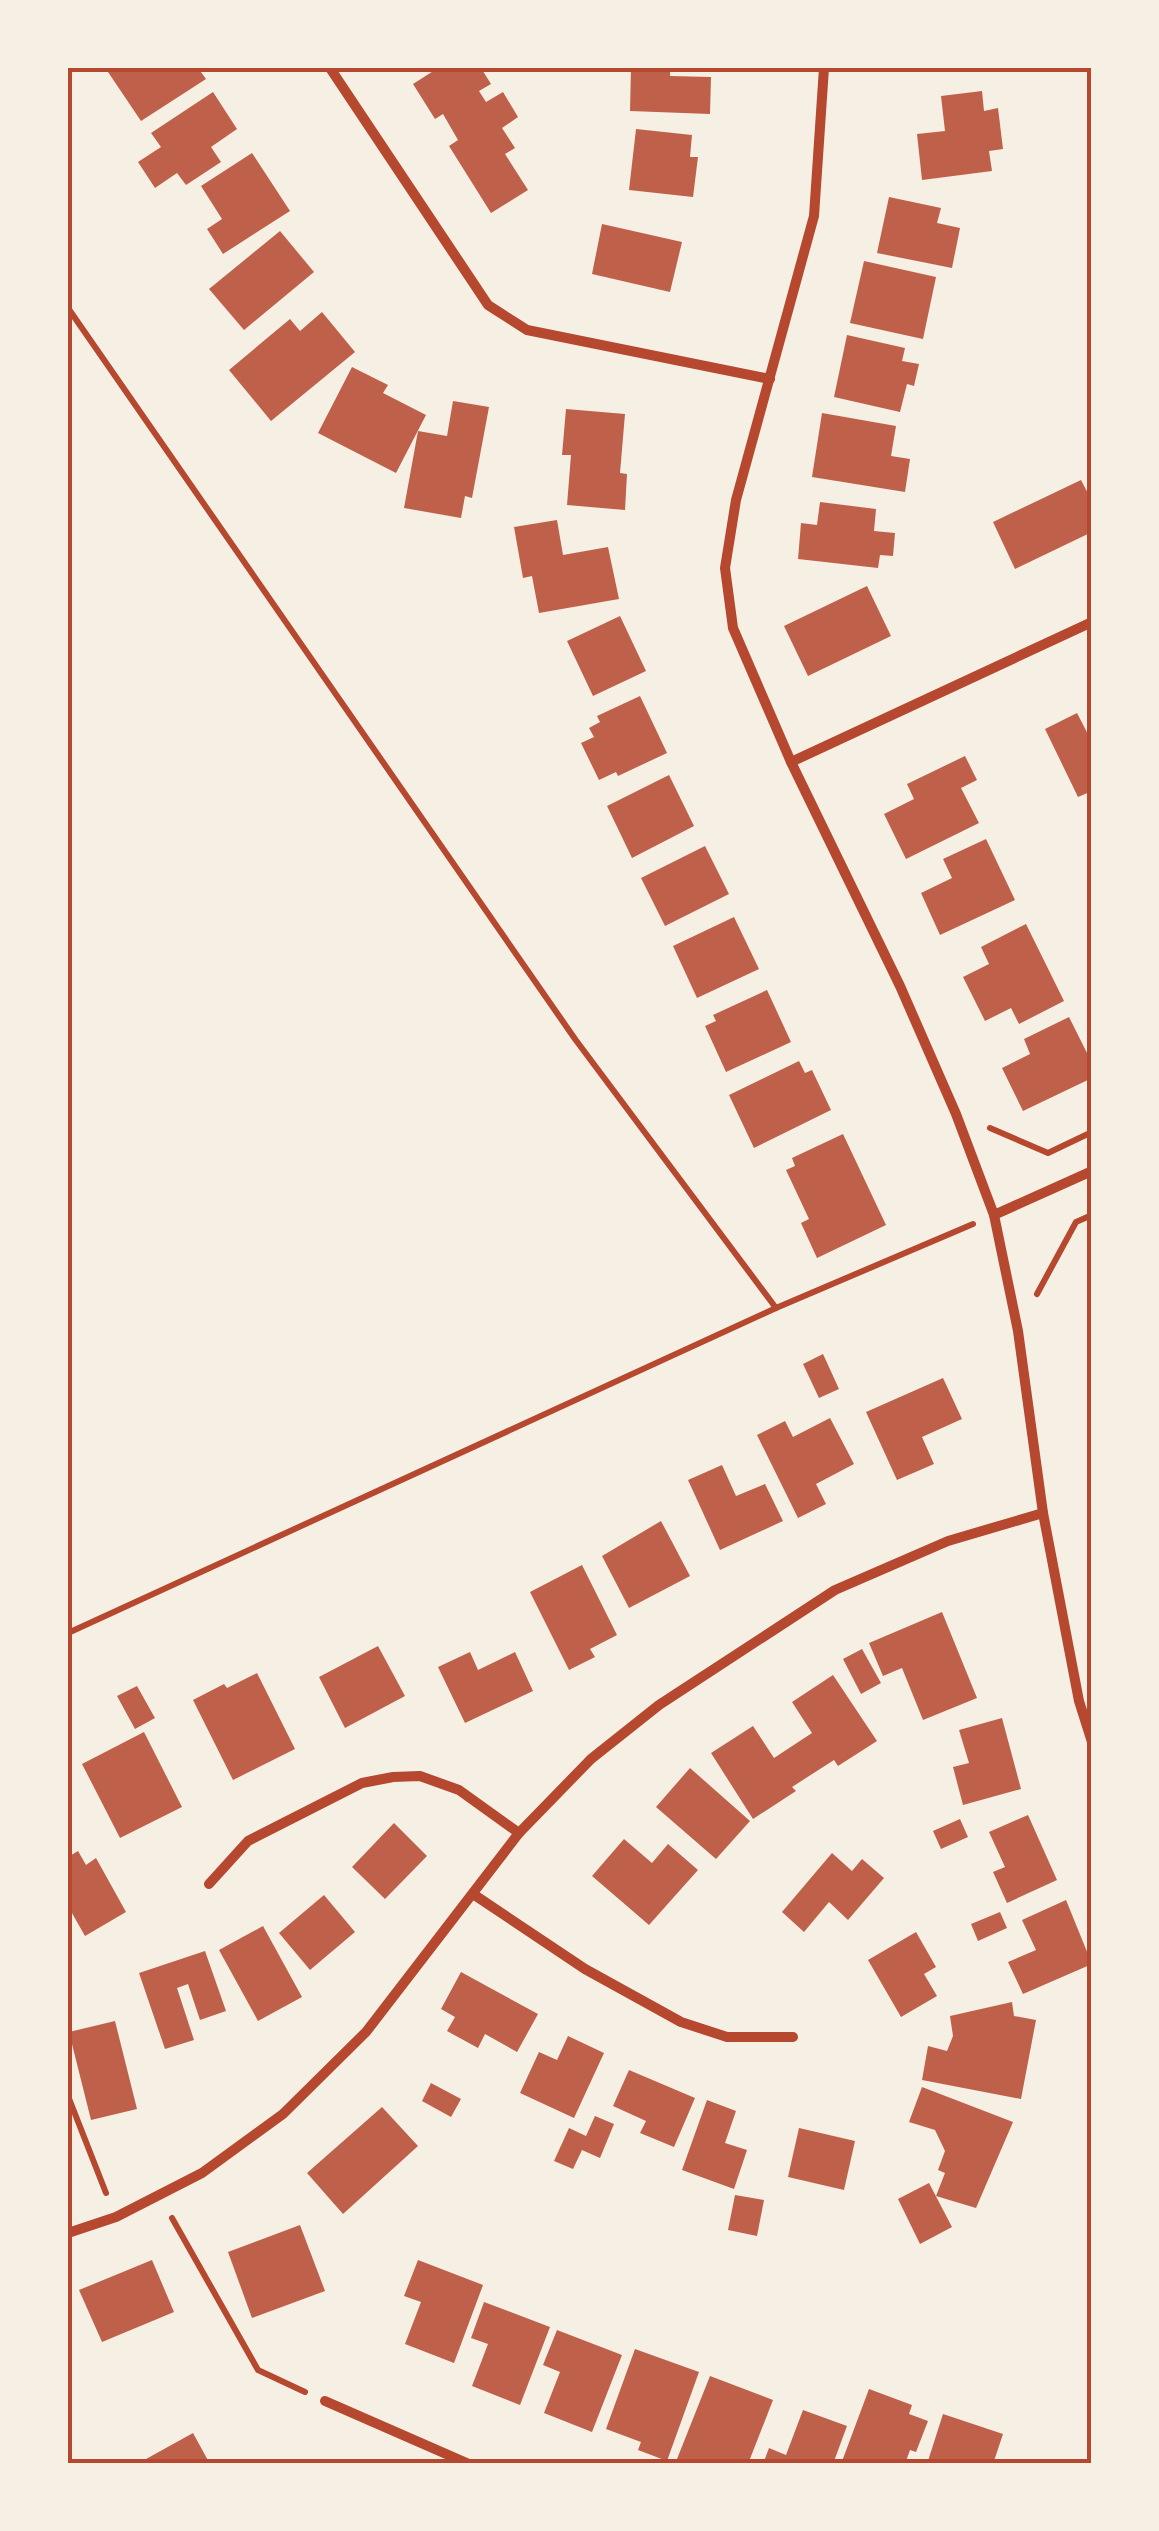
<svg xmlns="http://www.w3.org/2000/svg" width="1159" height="2531" viewBox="0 0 1159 2531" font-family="'IBM Plex Sans',sans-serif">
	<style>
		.building { fill: #bf614a }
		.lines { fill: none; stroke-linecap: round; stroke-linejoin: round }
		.path { stroke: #b5482f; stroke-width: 6 }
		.minor { stroke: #b5482f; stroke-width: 10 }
		.neatline { fill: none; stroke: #b5482f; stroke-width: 4 }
	</style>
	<rect width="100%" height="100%" fill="#f6efe4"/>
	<g class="building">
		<path d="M109,68h89l8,11 -65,42 -35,-52z"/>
		<path d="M438,68h43l10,16 -12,7 7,11 17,-10 15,25 -16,11 13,20 -10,6 23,36 -37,23 -42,-67 9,-6 -15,-26 -8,5 -22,-35z"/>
		<path d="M631,68h39v8l41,1 -1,37 -80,-3z"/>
		<path d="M982,91l2,20 14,-3 5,41 -14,2 3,20 -70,9 -5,-46 28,-3 -4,-35z"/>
		<path d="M213,92l24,37 -26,18 10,15 -35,23 -9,-12 -22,15 -17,-26 23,-15 -10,-14z"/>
		<path d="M636,129l56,6 -2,22h8l-5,40 -64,-7z"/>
		<path d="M252,153l38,58 -67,43 -16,-25 15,-10 -21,-33z"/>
		<path d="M889,197l52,11 -4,15 23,5 -8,40 -75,-15z"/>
		<path d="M602,224l80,18 -12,50 -78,-18z"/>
		<path d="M280,231l34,41 -70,58 -35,-41z"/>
		<path d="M864,261l72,16 -13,62 -73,-16z"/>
		<path d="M322,312l33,40 -84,69 -42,-51 61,-51 10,12z"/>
		<path d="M847,335l58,13 -3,13 17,3 -5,22 -7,-2 -7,28 -66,-15z"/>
		<path d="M352,367l36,18 -5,8 43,22 -30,58 -78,-40z"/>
		<path d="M453,401l36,6 -17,91 -7,-2 -4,22 -57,-10 14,-77 29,5z"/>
		<path d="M566,409l59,5 -5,59 7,1 -2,36 -58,-5 4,-50h-9z"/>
		<path d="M822,413l74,13 -5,30 19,3 -5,33 -93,-15z"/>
		<path d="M1081,480l11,21v31l-77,37 -22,-47z"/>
		<path d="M820,502l56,7 -2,22 21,2 -2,23 -13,-1 -2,13 -80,-9 3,-36 16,2z"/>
		<path d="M557,520l6,35 45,-8 11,52 -80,14 -7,-37 -9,2 -9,-51z"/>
		<path d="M867,586l24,50 -83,40 -24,-50z"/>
		<path d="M620,616l26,55 -53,25 -26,-55z"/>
		<path d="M640,696l27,57 -49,23 -2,-4 -17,8 -18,-37 13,-6 -5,-9 11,-6 -3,-6z"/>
		<path d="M1077,713l15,29v49l-14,6 -33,-68z"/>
		<path d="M965,756l12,24 -16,8 18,35 -73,36 -22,-45 30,-15 -7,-15z"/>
		<path d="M669,775l25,51 -62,32 -25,-52z"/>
		<path d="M986,839l29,61 -75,35 -19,-42 31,-15 -9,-19z"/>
		<path d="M705,846l24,48 -64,32 -24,-48z"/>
		<path d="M734,917l25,52 -62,29 -24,-52z"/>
		<path d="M1026,924l38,77 -45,23 -8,-16 -26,13 -22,-44 26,-13 -8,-17z"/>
		<path d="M767,990l24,52 -65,30 -21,-46 11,-5 -3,-6z"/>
		<path d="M1069,1017l23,46v15l-69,33 -21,-43 28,-14 -6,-15z"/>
		<path d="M799,1061l6,12 7,-3 19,40 -77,38 -25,-53z"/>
		<path d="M843,1134l43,91 -69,33 -16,-35 8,-4 -23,-49 9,-4 -3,-8z"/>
		<path d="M823,1354l16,35 -20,9 -16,-34z"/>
		<path d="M943,1378l19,41 -40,18 12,27 -37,16 -31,-68z"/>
		<path d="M830,1418l24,46 -38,20 10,20 -28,14 -41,-83 28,-14 8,16z"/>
		<path d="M722,1465l14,31 29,-12 18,37 -63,29 -32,-70z"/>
		<path d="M661,1521l29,55 -61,32 -27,-52z"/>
		<path d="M582,1565l35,70 -27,14 5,8 -26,13 -39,-78z"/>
		<path d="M942,1612l35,86 -54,22 -21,-52 -19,8 -14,-33z"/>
		<path d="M378,1646l27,50 -60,32 -26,-51z"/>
		<path d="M862,1649l19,34 -20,11 -18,-35z"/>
		<path d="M470,1652l8,18 37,-18 18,39 -68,32 -27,-56z"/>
		<path d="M257,1673l38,76 -62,31 -40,-80 31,-16 3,4z"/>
		<path d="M833,1675l44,66 -39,25 -4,-6 -42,27 4,4 -43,28 -42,-66 42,-27 21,32 38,-25 -20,-31z"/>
		<path d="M137,1686l18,32 -20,11 -18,-33z"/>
		<path d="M1002,1718l19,71 -58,16 -10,-38 16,-4 -10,-33z"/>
		<path d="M144,1732l38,75 -62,31 -38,-74z"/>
		<path d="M690,1768l60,53 -34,38 -60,-52z"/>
		<path d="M1028,1815l29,65 -50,23 -14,-31 12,-5 -16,-35z"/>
		<path d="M960,1819l8,18 -27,12 -8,-18z"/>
		<path d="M394,1823l33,33 -42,43 -33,-32z"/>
		<path d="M624,1839l28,24 16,-19 30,26 -49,55 -57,-49z"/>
		<path d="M78,1851l8,14 10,-7 30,54 -41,24 -17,-30v-49z"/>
		<path d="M832,1853l20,18 10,-12 22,19 -36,42 -19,-18 -25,30 -22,-20z"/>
		<path d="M324,1895l31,37 -45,38 -31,-37z"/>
		<path d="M1066,1900l26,64 -69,30 -15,-32 28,-12 -14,-30z"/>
		<path d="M1000,1912l7,16 -29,13 -7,-17z"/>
		<path d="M263,1926l39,71 -44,24 -39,-71z"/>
		<path d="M916,1932l20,35 -12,7 13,22 -36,21 -33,-57z"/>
		<path d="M205,1951l21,60 -26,9 -12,-36 -11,4 17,52 -29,9 -26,-76z"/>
		<path d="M461,1972l77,42 -21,38 -32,-18 -7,14 -31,-17 8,-14 -14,-8z"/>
		<path d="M1012,2002l2,14 22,4 -15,79 -99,-19 6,-34 19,5 6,-15 -3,-20z"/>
		<path d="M115,2021l22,88 -46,11 -22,-88z"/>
		<path d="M568,2036l36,17 -30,65 -54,-25 19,-41 18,8z"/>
		<path d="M629,2070l66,28 -21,49 -34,-14 6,-12 -33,-15z"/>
		<path d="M431,2083l30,16 -10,18 -29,-16z"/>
		<path d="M922,2087l91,35 -37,86 -40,-12 9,-23 -7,-3 7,-19 -10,-21 -26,-8z"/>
		<path d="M707,2100l29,11 -11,32 22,7 -13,39 -52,-19z"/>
		<path d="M382,2107l36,39 -75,68 -36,-41z"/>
		<path d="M595,2116l19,8 -14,34 -18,-8 -9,19 -19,-8 15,-33 17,8z"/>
		<path d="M799,2128l56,13 -11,49 -56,-13z"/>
		<path d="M929,2183l23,44 -32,17 -22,-45z"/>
		<path d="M735,2195l29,5 -7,36 -29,-6z"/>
		<path d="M300,2225l25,66 -73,27 -24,-66z"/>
		<path d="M152,2260l22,52 -72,30 -23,-52z"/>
		<path d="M418,2260l65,25 -29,78 -49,-19 16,-42 -17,-6z"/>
		<path d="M484,2302l66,25 -30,78 -48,-19 16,-42 -17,-6z"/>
		<path d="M557,2330l65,25 -30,77 -48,-19 16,-41 -17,-7z"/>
		<path d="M635,2349l64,23 -32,89 -29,-11 3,-8 -35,-13z"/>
		<path d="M710,2376l63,24 -25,64h-73z"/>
		<path d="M869,2389l43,16 -3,9 19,7 -12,31 -6,-2 -5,14h-64z"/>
		<path d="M803,2410l44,16 -14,38h-70l6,-16 17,7z"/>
		<path d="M943,2414l60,20 -10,30h-66z"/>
		<path d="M193,2433l17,31h-73z"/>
	</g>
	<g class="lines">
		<g class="path">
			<path d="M68,308l507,731 201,269"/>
			<path d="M990,1128l58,25 44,-21"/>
			<path d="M1037,1294l39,-72 16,-7"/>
			<path d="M68,1633l708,-325 197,-84"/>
			<path d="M68,2096l38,97"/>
			<path d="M172,2218l86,152 47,22"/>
		</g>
		<g class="minor">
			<path d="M330,68l158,237 39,25 243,49"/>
			<path d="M824,68l-10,148 -78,284 -11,68 8,60 58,134 109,224 56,128 38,101 24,116 25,182 36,188 13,41"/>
			<path d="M791,762l301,-140"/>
			<path d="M994,1215l98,-44"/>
			<path d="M209,1884l39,-43 114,-58 31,-6 27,-1 39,14 60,43"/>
			<path d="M473,1894l112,75 96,53 46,15h66"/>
			<path d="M68,2233l48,-16 86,-44 81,-59 83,-82 153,-199 72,-74 68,-54 176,-115 113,-49 95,-28"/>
			<path d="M325,2401l144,63"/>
		</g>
	</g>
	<rect width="1159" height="2531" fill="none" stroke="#f6efe4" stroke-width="140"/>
	<rect x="70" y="70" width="1019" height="2391" class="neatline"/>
</svg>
